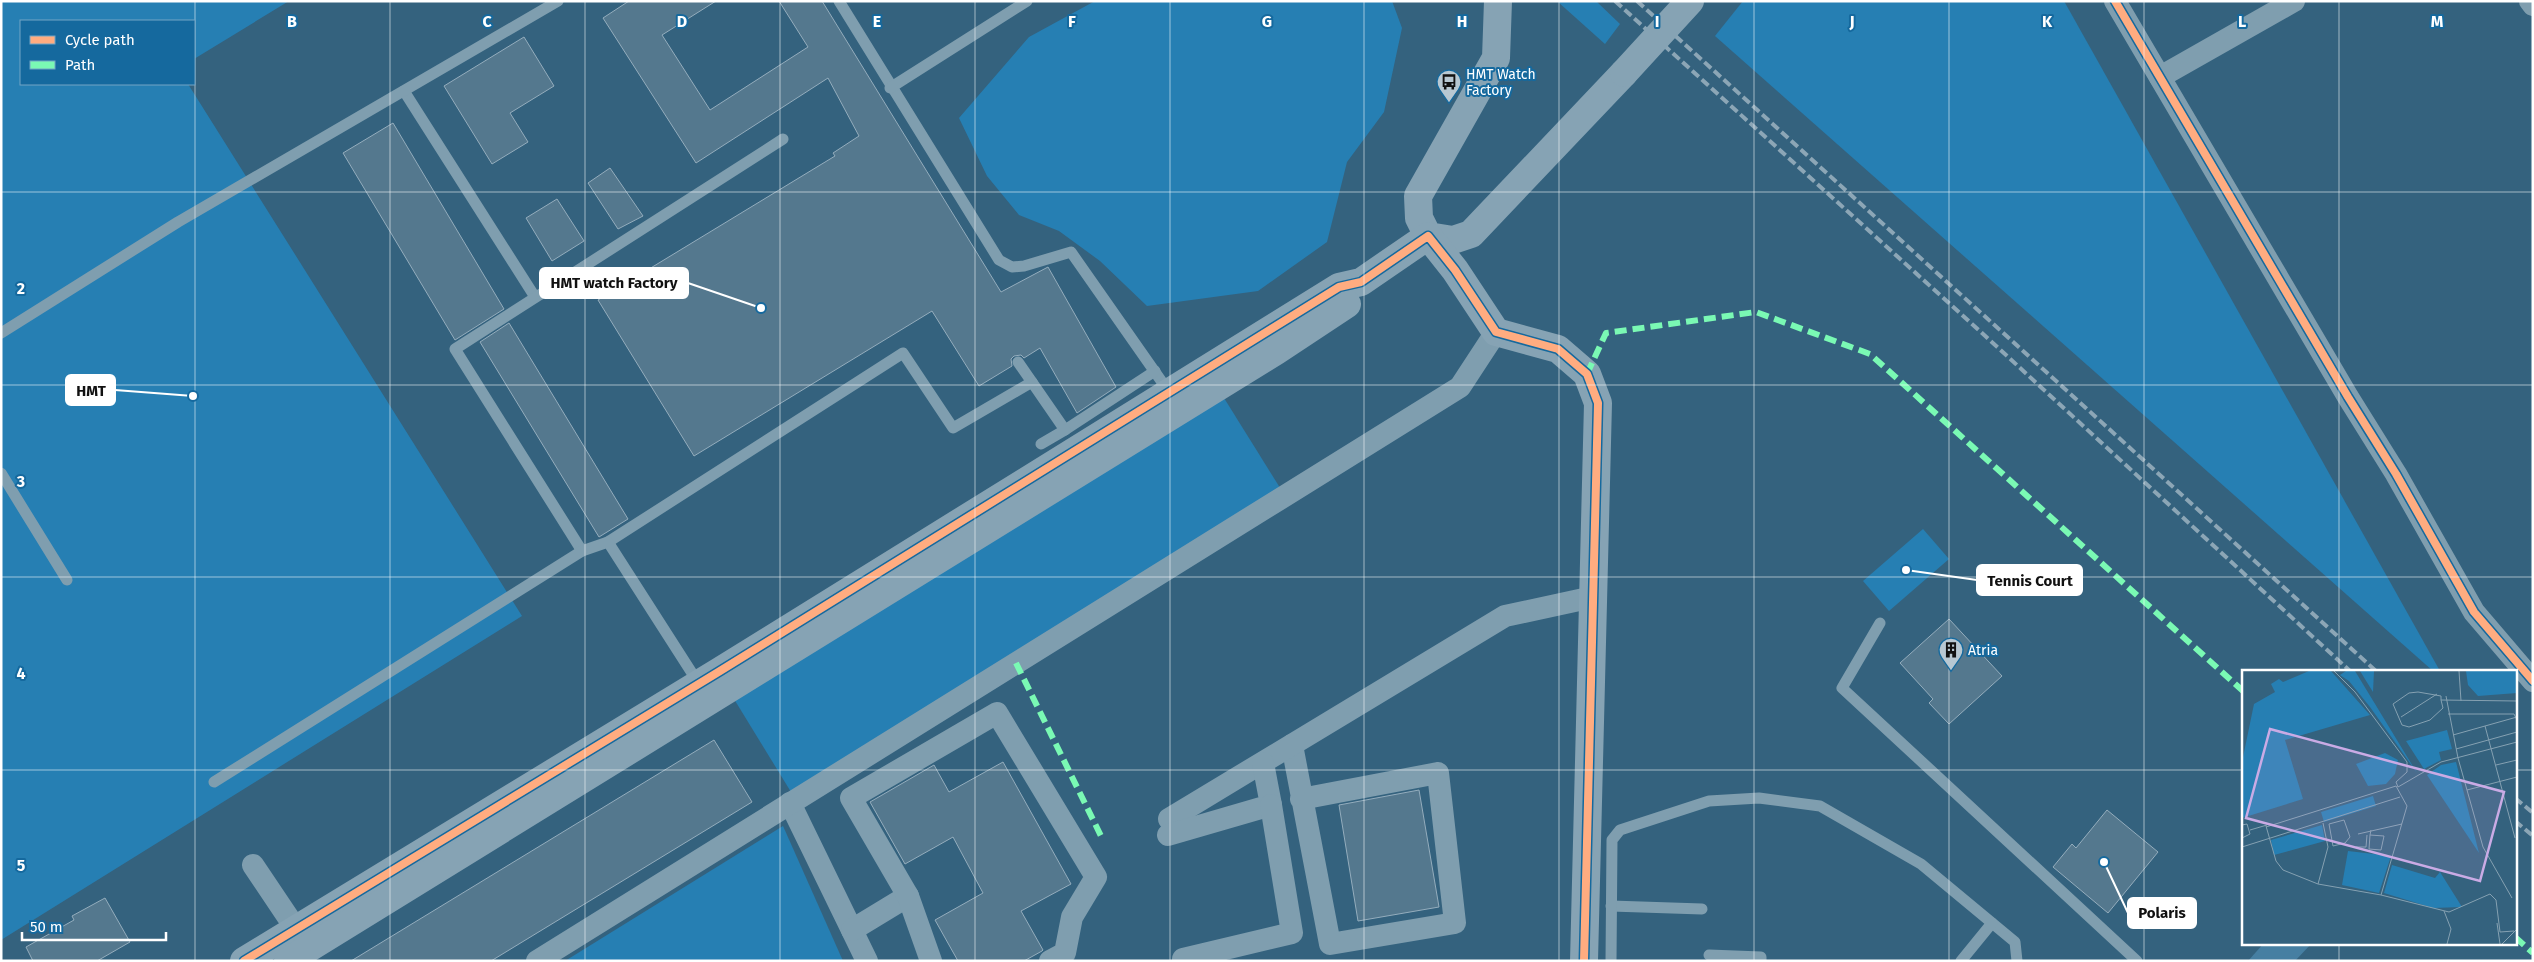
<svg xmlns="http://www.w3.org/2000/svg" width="2534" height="962" viewBox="0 0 2534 962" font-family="'Fira Sans',sans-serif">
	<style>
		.green { fill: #267fb3 }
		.water { fill: #467fa2 }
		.building { fill: #54788e; stroke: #94adbd }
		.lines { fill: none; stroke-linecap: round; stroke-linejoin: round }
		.lane { stroke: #7f9eaf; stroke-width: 11 }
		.street { stroke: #7f9eaf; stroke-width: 22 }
		.secondary { stroke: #86a3b4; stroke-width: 28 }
		.rail { stroke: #8ca6b6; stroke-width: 4; stroke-dasharray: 9 4; stroke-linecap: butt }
		.secondary-bridge { stroke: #86a3b4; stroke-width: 28 }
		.quiet { stroke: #7af9b4; stroke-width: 6; stroke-dasharray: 12 6; stroke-linecap: butt }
		.cycleway-casing { stroke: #15699e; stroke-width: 11 }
		.cycleway { stroke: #ffac80; stroke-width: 8 }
		.grid { fill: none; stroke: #fff; stroke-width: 1; stroke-opacity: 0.55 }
		.labels { text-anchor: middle; stroke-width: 4; stroke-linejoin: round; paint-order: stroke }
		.poi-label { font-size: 14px; fill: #fff; stroke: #15699e; text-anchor: start }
		.inset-road { fill: none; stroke: #85a1b2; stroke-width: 1 }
		.view { fill: #caabe5; fill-opacity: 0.15; stroke: #caabe5; stroke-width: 2.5 }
		.inset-edge { fill: none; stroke: #fff; stroke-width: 2.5 }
		.grid-label { font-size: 16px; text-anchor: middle; font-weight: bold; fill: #fff; stroke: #15699e; stroke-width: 4; stroke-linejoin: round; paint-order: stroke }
		.leader { fill: none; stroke: #fff; stroke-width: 2 }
		.callout-dot { fill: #fff; stroke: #15699e; stroke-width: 2 }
		.callout { fill: #fff; stroke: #fff; stroke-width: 2 }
		.callout-label { font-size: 15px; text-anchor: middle; font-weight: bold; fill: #111 }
	</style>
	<rect width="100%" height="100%" fill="#34627e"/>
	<g class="green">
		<path d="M1,1h288l-95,58v-38h-173v63h167l334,532 -521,324z"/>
		<path d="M1095,1h297l10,27 -18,84 -37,50 -20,80 -69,49 -111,15 -47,-45 -41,-30 -40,-16 -32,-39 -28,-58 70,-81z"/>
		<path d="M1557,1h39l24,23 -15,20z"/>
		<path d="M1743,1h321l376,670h-7l-718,-635z"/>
		<path d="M1224,398l58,93 -491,301 -57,-93z"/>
		<path d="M1923,529l26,30 -60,52 -26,-30z"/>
		<path d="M783,826l60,135h-278z"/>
	</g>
	<path class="water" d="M2264,943h48l-17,18h-47z"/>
	<g class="building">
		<path d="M629,1h87l-54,34 48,75 98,-63 -29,-46h43l179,291 47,-25 68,120 -39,26 -37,-65 -16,10 -3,-3 -7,1 -3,3 1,7 -33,20 -47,-75 -238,145 -96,-156 237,-144 -2,-3 26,-17 -31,-58 -132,85 -93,-145z"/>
		<path d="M524,37l30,49 -44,27 18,29 -36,22 -48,-78z"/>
		<path d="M393,123l111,186 -49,31 -112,-187z"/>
		<path d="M610,168l33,48 -25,13 -30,-46z"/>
		<path d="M557,199l27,42 -32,20 -26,-43z"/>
		<path d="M509,323l119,196 -29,18 -119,-195z"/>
		<path d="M1949,619l53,57 -53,48 -20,-21 4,-4 -33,-36z"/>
		<path d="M714,740l38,62 -261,159h-140z"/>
		<path d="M1003,762l68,122 -50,27 22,39 -1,1 -18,10h-66l-23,-41 48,-27 -30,-56 -48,27 -35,-62 64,-37 15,27z"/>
		<path d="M1419,790l20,117 -81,14 -19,-116z"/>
		<path d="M2107,810l51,42 -50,61 -55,-46 19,-23 4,4z"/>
		<path d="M105,898l25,44 -33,19h-64l-7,-14 48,-27 -2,-4z"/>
	</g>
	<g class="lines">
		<g class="lane">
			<path d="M839,1l160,259 13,7 12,-1 47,-14 98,140"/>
			<path d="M890,88l137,-87"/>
			<path d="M404,91l131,206"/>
			<path d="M1,333l177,-111 380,-221"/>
			<path d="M1018,362l47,68 90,-59"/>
			<path d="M1041,444l24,-14"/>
			<path d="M1,473l66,107"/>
			<path d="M608,542l295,-189 50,75 79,-46"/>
			<path d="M1880,623l-38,65 295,273"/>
			<path d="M699,684l-91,-142 -26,9 -127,-202 328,-210"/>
			<path d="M214,782l368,-231"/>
			<path d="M1611,906l91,3"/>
			<path d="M1709,955l52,2v4"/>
			<path d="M1611,961l1,-121 8,-10 89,-29 50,-3 61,8 101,58 94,78 2,19"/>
			<path d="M1961,961l31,-38"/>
		</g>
		<g class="street">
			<path d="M2115,1l233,396 48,77 78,138 59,69"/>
			<path d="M2530,1l3,4"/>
			<path d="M2160,77l134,-76"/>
			<path d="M1292,745l38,199 125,-21 -17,-150 -137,26"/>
			<path d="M790,803l77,158"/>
			<path d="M1169,819l336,-203 88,-19"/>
			<path d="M1168,835l103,-30 -8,-42"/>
			<path d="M253,865l43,64"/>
			<path d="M852,930l56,-34"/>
			<path d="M1183,959l109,-26 -21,-128"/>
			<path d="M537,961l923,-574 36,-55"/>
			<path d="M931,961l-23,-65 -57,-98 146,-85 99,164 -24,40 -7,36 -15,8"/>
		</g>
		<g class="secondary">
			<path d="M1498,1l-2,57 -78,138 1,22 9,18 25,4 18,-6 153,-161"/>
			<path d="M244,961l476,-290 619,-384 22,-5 67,-46 27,34 41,62 62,17 29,25 11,29 -14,558"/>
			<path d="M288,961l988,-610 71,-47"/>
		</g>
		<g class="rail">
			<path d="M1615,1l367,332 368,338"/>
			<path d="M1637,1l739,670"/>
			<path d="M2515,798l18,15"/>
			<path d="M2515,821l18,15"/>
		</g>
		<path class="secondary-bridge" d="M1624,73l66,-72"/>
		<g class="quiet">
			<path d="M1587,374l19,-41 150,-21 114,42 373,337"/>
			<path d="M1016,663l86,175"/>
			<path d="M2515,937l18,16"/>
		</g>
		<defs>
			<g id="cycleway">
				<path d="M2115,1l233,396 48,77 78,138 59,69"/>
				<path d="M244,961l476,-290 619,-384 22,-5 67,-46 27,34 41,62 62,17 29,25 11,29 -14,558"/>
			</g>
		</defs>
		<use href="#cycleway" class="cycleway-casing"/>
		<use href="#cycleway" class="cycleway"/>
	</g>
	<path class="grid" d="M195,1v960M390,1v960M585,1v960M780,1v960M975,1v960M1170,1v960M1364,1v960M1559,1v960M1754,1v960M1949,1v960M2144,1v960M2339,1v670M1,192h2532M1,385h2532M1,577h2532M1,770h2242M2515,770h18M2339,943v18"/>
	<defs>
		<symbol id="bus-pin" viewBox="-11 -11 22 30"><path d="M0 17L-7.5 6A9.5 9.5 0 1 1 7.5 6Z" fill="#b8c8d2" stroke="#15699e"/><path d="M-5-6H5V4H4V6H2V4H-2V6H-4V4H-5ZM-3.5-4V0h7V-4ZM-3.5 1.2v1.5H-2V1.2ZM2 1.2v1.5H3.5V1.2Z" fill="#111"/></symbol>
		<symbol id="building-pin" viewBox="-11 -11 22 30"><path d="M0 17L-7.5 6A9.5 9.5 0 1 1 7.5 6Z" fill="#b8c8d2" stroke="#15699e"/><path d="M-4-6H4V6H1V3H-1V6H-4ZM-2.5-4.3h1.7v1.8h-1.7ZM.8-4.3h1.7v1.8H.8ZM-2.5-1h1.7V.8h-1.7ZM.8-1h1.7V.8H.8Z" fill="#111"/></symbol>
	</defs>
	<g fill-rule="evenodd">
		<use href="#bus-pin" x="1435" y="68" width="28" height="38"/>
		<use href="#building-pin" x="1937" y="636" width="28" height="38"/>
	</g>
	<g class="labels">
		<g class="poi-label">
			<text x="1466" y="79">HMT Watch<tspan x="1466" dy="16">Factory</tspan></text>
			<text x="1968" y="655">Atria</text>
		</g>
	</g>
	<g transform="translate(2242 670)">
		<rect width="275" height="275" fill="#34627e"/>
		<path d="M67,1h22l39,44 -85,25 18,59 -61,19v-56l12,-58 21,-12 -4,-8 8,-5 4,3zM104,1h9l62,102 -47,-66 -21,-26 -9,-6zM118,1h14l-1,21zM224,1h51v22l-39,3 -10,-11zM205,60l5,19 -13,3 2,8 -17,9 -18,-28zM143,83l13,7 -3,14 -9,10 -18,2 -12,-22zM214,92l23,91 -52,-78 14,-10zM131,126l3,10 -52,16 -3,-10zM80,155l3,16 -51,14 -3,-15zM106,181l43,5 -12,37 -37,-8zM150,195l43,13 5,-6 22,35 -29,1 -49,-15z" fill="#267fb3"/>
		<path class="inset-road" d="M92,1l21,21 52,70v10l-11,10 2,5 43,-25 76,-20M217,1l2,30M204,26l12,62 25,89 29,51M199,30l2,8 -13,12 -21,7 -7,-2 -9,-21 16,-11 9,-1 23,4v4l76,1M206,44h66l3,6M159,47l36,-23M243,56l30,112M211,65l64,-18M214,79l61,-17M254,95l21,-5M225,120l50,-13M102,150l6,17 -5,6 -12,3 -4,-22zM0,155l5,-1 3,10 -8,4M24,156l10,35 7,9 35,14 63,11M24,157l130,-41 11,20 -26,89 68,17 41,-18 6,6 4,32 14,-1M8,160l17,-5M116,164l44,-10M128,165l14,1 -3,14 -12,-1 1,-14 1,-5M0,177l158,-50M114,177h10l1,-12M76,214l10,-37 -5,-24M202,241l7,18 -4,15M255,253l3,21M260,274l15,-15"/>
		<path class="view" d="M28,59l234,63 -24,89 -234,-63z"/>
		<rect width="275" height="275" class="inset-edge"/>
	</g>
	<g class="grid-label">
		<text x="292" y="27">B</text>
		<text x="487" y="27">C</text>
		<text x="682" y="27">D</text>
		<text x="877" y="27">E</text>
		<text x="1072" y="27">F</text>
		<text x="1267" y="27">G</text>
		<text x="1462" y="27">H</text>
		<text x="1657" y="27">I</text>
		<text x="1852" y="27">J</text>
		<text x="2047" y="27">K</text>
		<text x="2242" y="27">L</text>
		<text x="2437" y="27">M</text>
		<text x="21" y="294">2</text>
		<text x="21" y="487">3</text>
		<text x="21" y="679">4</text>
		<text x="21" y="871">5</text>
	</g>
	<path class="leader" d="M761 308L688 283M193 396L115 390M1906 570L1977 580M2104 862L2128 913"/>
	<g class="callout-dot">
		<circle cx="761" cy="308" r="5"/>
		<circle cx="193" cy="396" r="5"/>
		<circle cx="1906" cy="570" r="5"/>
		<circle cx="2104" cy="862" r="5"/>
	</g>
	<g class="callout">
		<rect x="540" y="268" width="148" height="30" rx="5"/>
		<rect x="66" y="375" width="49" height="30" rx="5"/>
		<rect x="1977" y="565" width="105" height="30" rx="5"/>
		<rect x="2128" y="898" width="68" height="30" rx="5"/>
	</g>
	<g class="callout-label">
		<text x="614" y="288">HMT watch Factory</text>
		<text x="91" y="396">HMT</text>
		<text x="2030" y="586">Tennis Court</text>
		<text x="2162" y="918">Polaris</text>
	</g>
	<rect width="2534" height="962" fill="none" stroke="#ffffff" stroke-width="5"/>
	<rect x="20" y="20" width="175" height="65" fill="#15699e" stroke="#73a5c5"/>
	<rect x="30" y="36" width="25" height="8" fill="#ffac80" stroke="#73a5c5"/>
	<text x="65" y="45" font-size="15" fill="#ffffff">Cycle path</text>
	<rect x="30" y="61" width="25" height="8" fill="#7af9b4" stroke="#73a5c5"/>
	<text x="65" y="70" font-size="15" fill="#ffffff">Path</text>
	<path d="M22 932v8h144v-8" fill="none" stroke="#ffffff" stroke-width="2.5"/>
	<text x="30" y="932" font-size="15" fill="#ffffff" stroke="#15699e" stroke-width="4" paint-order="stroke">50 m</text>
</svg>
